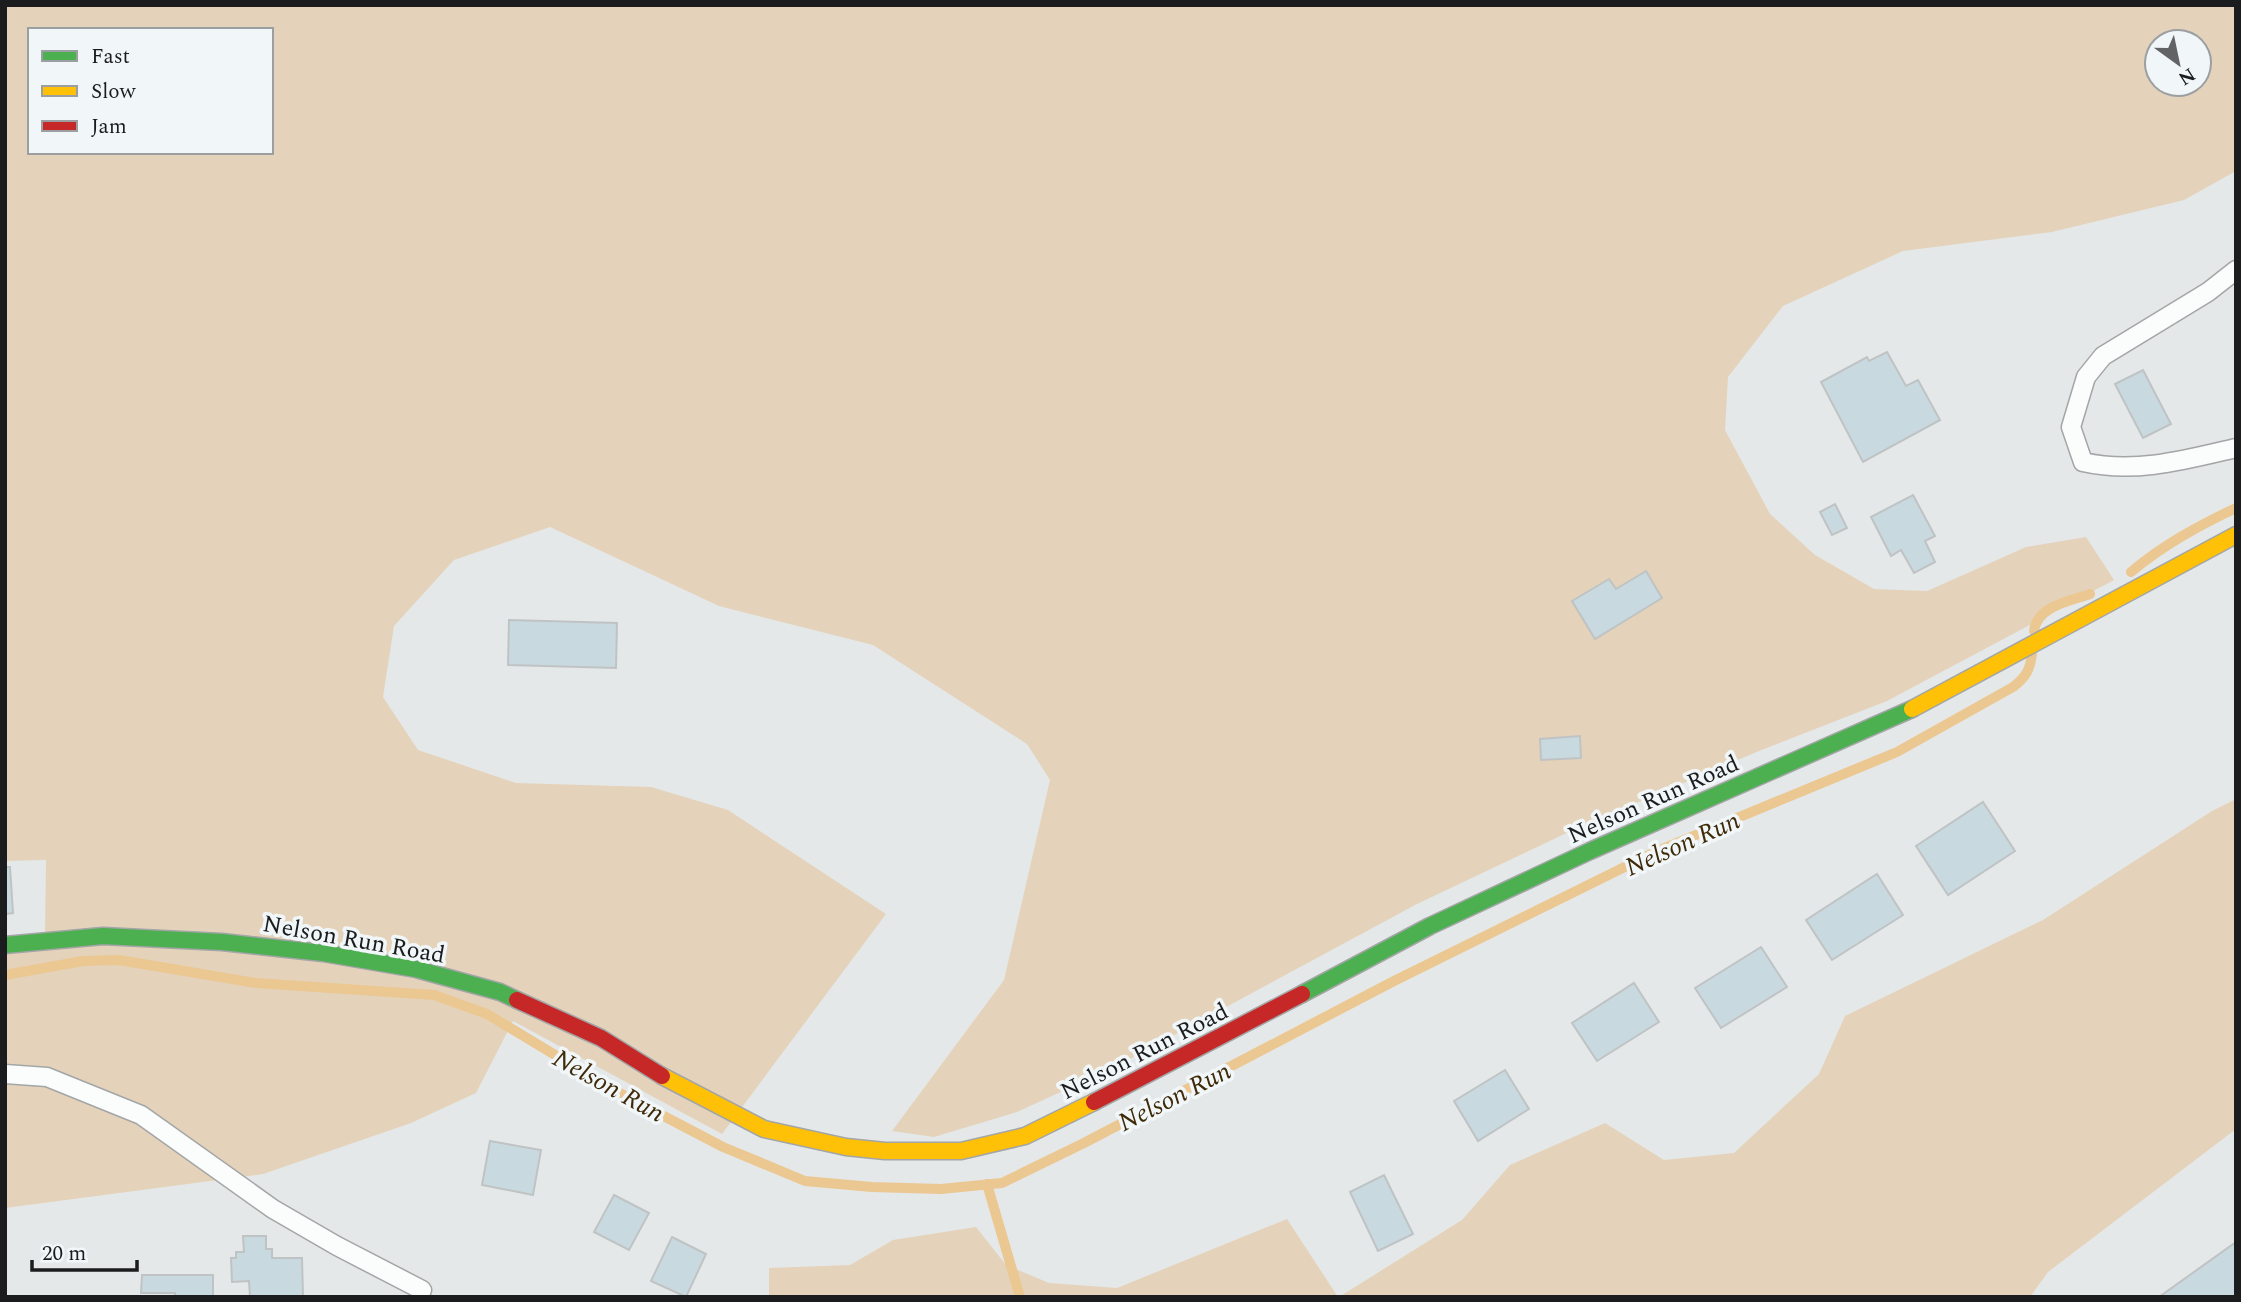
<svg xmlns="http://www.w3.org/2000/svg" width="2241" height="1302" viewBox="0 0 2241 1302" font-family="Spectral,serif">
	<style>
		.green { fill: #e4d3ba; fill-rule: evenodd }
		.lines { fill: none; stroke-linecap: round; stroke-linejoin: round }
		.stream { stroke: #ebc792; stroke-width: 10 }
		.building { fill: #c8d9df; stroke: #c0c3c4; stroke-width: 2 }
		.lane-casing { stroke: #a3a5a6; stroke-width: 21 }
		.fast-casing { stroke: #a3a5a6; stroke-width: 19 }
		.slow-casing { stroke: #a3a5a6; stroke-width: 19 }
		.jam-casing { stroke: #a3a5a6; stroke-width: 19 }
		.lane { stroke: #fbfcfc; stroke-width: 18 }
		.fast { stroke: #4caf50; stroke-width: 16 }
		.slow { stroke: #ffc107; stroke-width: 16 }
		.jam { stroke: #c62828; stroke-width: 16 }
		.labels { text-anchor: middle; stroke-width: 7; stroke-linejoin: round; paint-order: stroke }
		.street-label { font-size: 24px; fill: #1a1c1d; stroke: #f1f6f9 }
		.water-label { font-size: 26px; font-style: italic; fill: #402b09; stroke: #f1f6f9 }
	</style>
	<rect width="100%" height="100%" fill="#e5e8e9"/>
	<g class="green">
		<path d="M5,5h2231v166l-52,29 -132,32 -149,19 -120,55 -55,71 -3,53 45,84 45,41 59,34 53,2 99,-44 60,-10 28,43 -227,121 -128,50 -184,78 -158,75 -302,163 -98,45 -83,25 -42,-6 112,-151 46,-200 -23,-36 -154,-99 -154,-39 -169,-79 -96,33 -60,66 -11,71 35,53 98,33 135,4 77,23 158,104 -164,220 -209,-113 -37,72 -65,30 -148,51 -258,34v-271l40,-5 1,-72 -41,1zM30,30h241v122h-241zM2157,42h42v42h-42z"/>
		<path d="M2236,799v330l-188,143 -18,25h-691l123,-77 48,-55 95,-42 59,37 70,-7 85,-79 26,-58 198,-96 169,-109z"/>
		<path d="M1287,1219l51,78h-569v-29l81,-3 43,-25 83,-13 30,38 43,18 68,5z"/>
	</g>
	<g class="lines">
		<g class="stream">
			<path d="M2131,572c32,-27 67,-46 105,-64"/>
			<path d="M2034,631c3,-25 36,-30 56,-37"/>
			<path d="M5,975l78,-14 36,-1 137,23 178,12 53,19 123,74 113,59 82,34 67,6 69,2 61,-6 82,-40 310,-162 263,-130 240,-99 116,-65c13,-10 17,-17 19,-33"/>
			<path d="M987,1184l33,113"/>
		</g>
	</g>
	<g class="building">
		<path d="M1887,352l19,34 12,-6 22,40 -77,42 -42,-80 46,-25 2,4z"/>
		<path d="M2143,370l28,54 -28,14 -28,-54z"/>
		<path d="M1913,495l22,41 -10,5 10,21 -21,11 -13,-23 -10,6 -20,-39z"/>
		<path d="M1835,504l12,24 -15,7 -12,-23z"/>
		<path d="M1646,571l16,27 -67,41 -23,-38 37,-22 7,10z"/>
		<path d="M509,620l108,3 -1,45 -108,-3z"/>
		<path d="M1580,736l1,22 -40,2 -1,-21z"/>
		<path d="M1983,802l32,49 -67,44 -32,-49z"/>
		<path d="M5,867h5l3,46 -8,1z"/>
		<path d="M1877,874l26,41 -71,45 -26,-40z"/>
		<path d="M1761,947l26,40 -66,41 -26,-40z"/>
		<path d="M1634,983l25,39 -62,39 -25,-38z"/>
		<path d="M1505,1070l24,39 -51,32 -24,-40z"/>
		<path d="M490,1141l51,9 -8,45 -51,-10z"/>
		<path d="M1384,1175l29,59 -35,17 -28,-59z"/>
		<path d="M614,1195l35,18 -20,37 -35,-18z"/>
		<path d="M243,1236h23v13h6v9h30l1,39h-53l-1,-16 -17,1 -1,-24h5v-6h8z"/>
		<path d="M672,1237l34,17 -20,43 -35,-16z"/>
		<path d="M2236,1242v55h-77z"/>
		<path d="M142,1275h71v22h-38v-4h-34z"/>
	</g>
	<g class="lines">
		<defs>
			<g id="lane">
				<path d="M2236,270l-28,22 -105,64 -17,21 -15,50 12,35c52,12 102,-2 153,-14"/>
				<path d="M5,1074l42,3 94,38 132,94 64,37 85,44"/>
			</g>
			<g id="fast">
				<path d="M5,945l98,-9 119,6 101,11 93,16 84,23 17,8"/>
				<path d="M1302,994l128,-68 160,-75 322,-142"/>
			</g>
			<g id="slow">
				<path d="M1912,709l324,-174"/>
				<path d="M662,1076l102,53 82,18 39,4h76l64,-15 69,-34"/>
			</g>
			<g id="jam">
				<path d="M517,1000l84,38 61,38"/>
				<path d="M1094,1102l208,-108"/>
			</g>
		</defs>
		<use href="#lane" class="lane-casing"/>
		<use href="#fast" class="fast-casing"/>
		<use href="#slow" class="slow-casing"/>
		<use href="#jam" class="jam-casing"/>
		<use href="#lane" class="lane"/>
		<use href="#fast" class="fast"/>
		<use href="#slow" class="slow"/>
		<use href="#jam" class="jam"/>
	</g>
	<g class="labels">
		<g class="street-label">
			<text transform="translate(1653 799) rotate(-24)" y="8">Nelson Run Road</text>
			<text transform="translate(354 939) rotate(10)" y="8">Nelson Run Road</text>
			<text transform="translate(1144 1051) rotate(-27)" y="8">Nelson Run Road</text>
		</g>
		<g class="water-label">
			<text transform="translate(1682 843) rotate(-24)" y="9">Nelson Run</text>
			<text transform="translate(609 1085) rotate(29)" y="9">Nelson Run</text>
			<text transform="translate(1174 1096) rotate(-27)" y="9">Nelson Run</text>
		</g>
	</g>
	<rect width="2241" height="1302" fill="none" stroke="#1a1c1d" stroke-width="14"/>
	<rect x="28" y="28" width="245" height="126" fill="#f1f6f9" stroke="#9b9fa1" stroke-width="2"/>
	<rect x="42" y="51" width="35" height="10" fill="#4caf50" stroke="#9b9fa1" stroke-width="2"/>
	<text x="91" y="63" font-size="21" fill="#1a1c1d">Fast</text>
	<rect x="42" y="86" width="35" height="10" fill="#ffc107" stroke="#9b9fa1" stroke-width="2"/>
	<text x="91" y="98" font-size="21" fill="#1a1c1d">Slow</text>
	<rect x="42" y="121" width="35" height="10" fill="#c62828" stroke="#9b9fa1" stroke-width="2"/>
	<text x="91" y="133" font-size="21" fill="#1a1c1d">Jam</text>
	<g transform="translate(2178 63) rotate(147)"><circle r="33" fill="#f1f6f9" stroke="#9b9fa1" stroke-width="2"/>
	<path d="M0-5L12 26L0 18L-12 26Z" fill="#616364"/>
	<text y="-10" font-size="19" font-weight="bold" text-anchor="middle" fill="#1a1c1d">N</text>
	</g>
	<path d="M32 1260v10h105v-10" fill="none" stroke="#1a1c1d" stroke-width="3.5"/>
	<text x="42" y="1260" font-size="21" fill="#1a1c1d" stroke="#f1f6f9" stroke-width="5" paint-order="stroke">20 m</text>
</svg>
